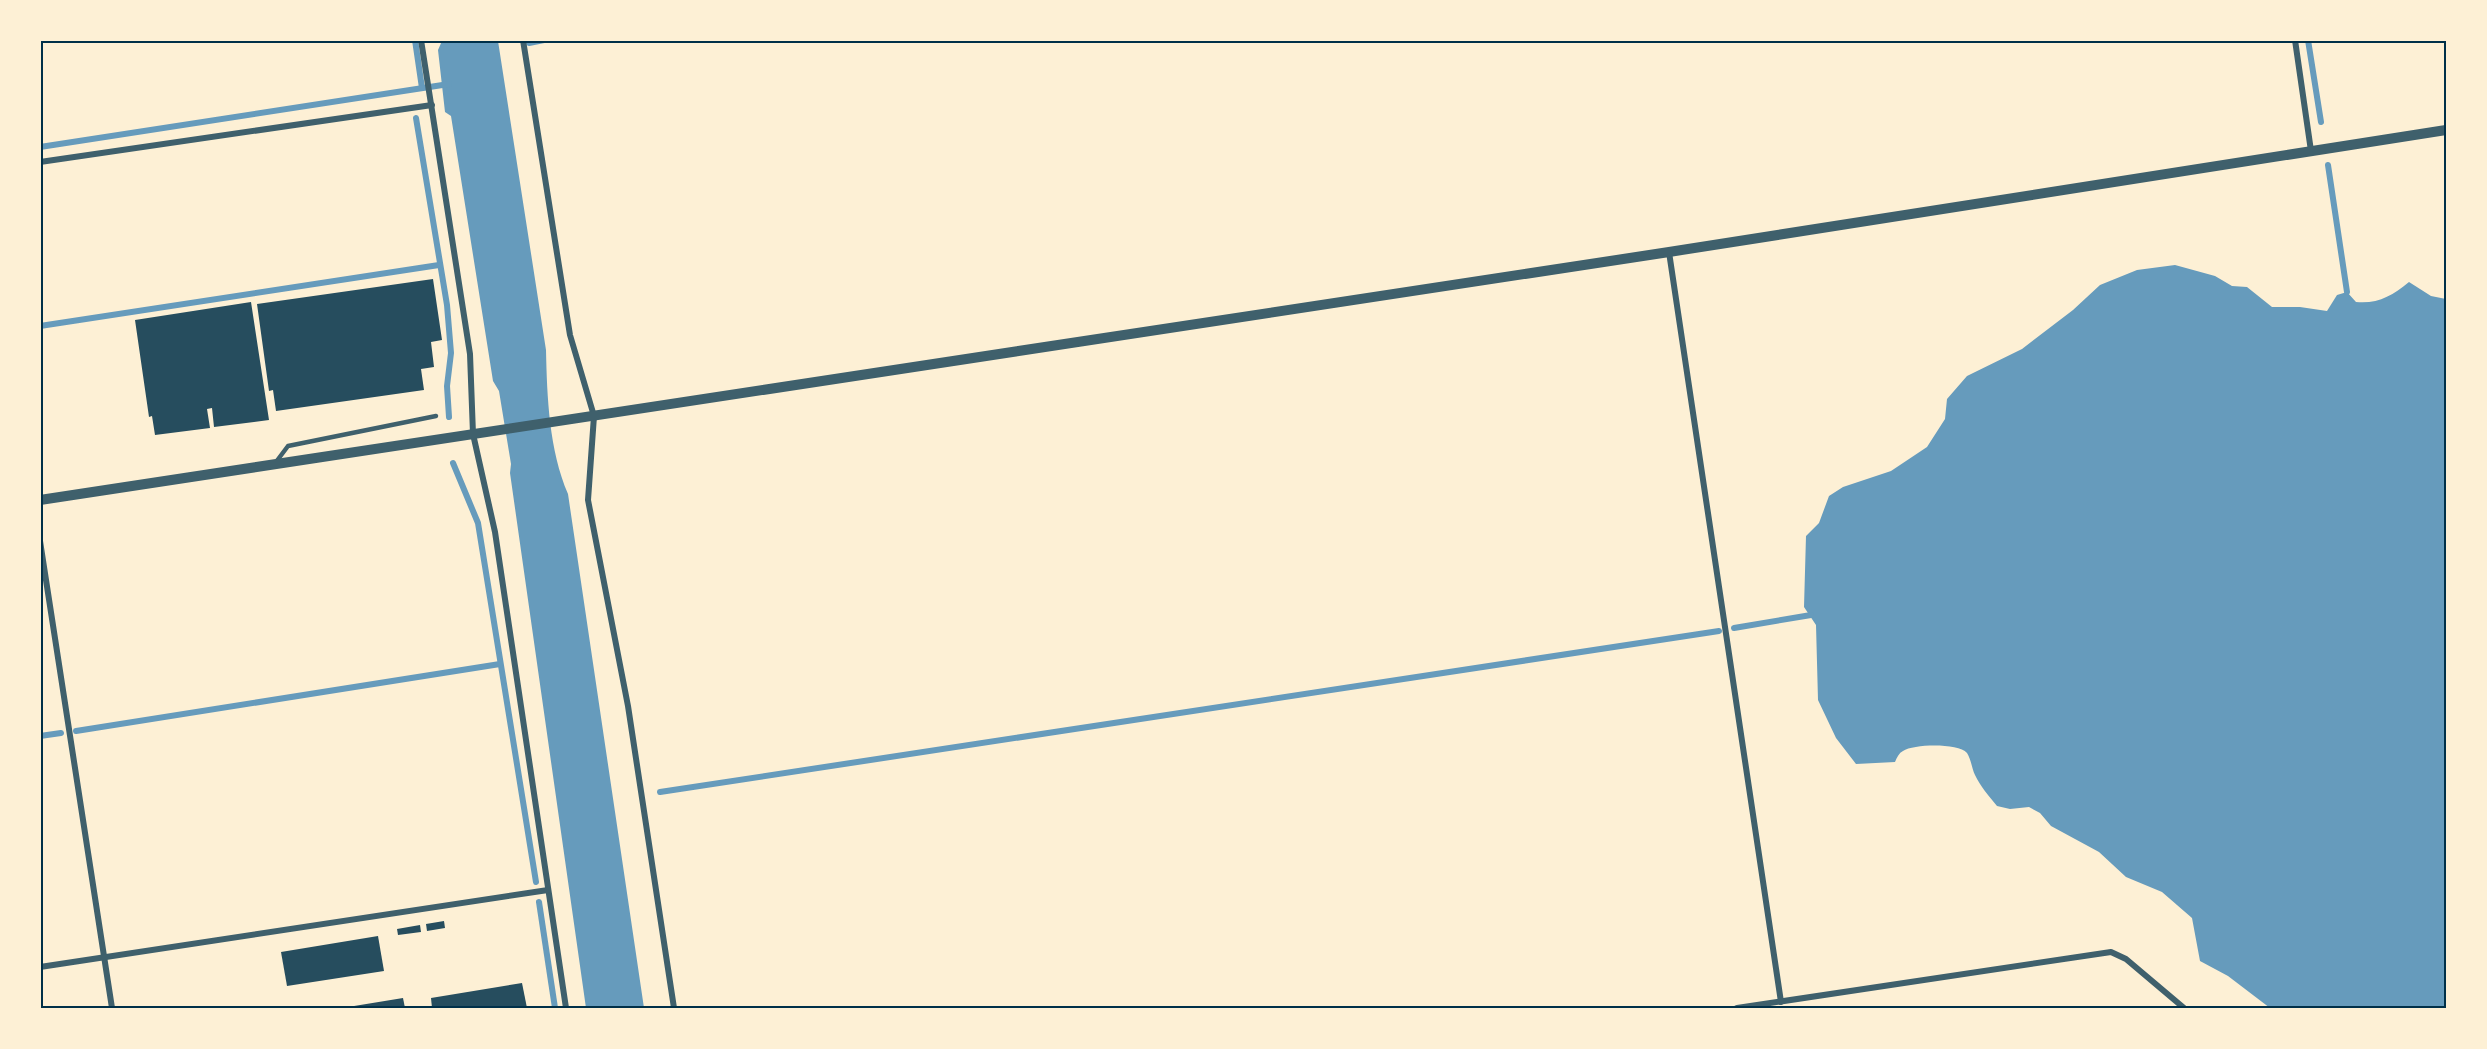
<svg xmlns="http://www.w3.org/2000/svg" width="2487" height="1049" viewBox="0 0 2487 1049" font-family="Overpass,sans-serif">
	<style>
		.water { fill: #669bbc }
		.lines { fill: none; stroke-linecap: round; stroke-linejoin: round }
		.stream { stroke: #669bbc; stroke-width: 6 }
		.building { fill: #264d5e }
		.service { stroke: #3f606c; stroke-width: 4.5 }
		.minor { stroke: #3f606c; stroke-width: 6 }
		.tertiary { stroke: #3f606c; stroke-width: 10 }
		.neatline { fill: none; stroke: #003049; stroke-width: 2 }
	</style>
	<rect width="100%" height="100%" fill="#fdf0d5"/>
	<g class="water">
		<path d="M442,41h56l48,309c1,47 3,100 22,144l76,514h-58l-76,-535 1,-9 -12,-73 -6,-10 -42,-265 -6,-4 -7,-62z"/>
		<path d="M2175,265l40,11 17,10 15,1 25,20h28l27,4 10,-16 10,-3 9,10c22,2 36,-6 53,-20l22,14 15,3v709h-176l-42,-32 -28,-15 -8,-43 -30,-26 -36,-15 -27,-25 -48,-26 -11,-13 -11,-6 -19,2 -13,-3c-8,-10 -17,-20 -22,-31 -3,-6 -4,-16 -8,-22 -9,-10 -53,-9 -64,-2 -4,2 -6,6 -8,11l-39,2 -20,-26 -18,-38 -2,-75 -12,-18 2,-71 13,-13 10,-27 14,-9 48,-16 36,-24 18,-28 2,-20 20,-23 55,-27 51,-39 27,-25 37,-15z"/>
	</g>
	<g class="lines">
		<g class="stream">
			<path d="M415,40l7,48"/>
			<path d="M2308,40l13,82"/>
			<path d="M529,43l15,-3"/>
			<path d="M416,118l31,187 4,48 -4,33 2,31"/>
			<path d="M40,147l409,-63"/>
			<path d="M2328,165l19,127"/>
			<path d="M40,326l399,-61"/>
			<path d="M453,463l25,60 58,359"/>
			<path d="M1734,628l77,-13"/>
			<path d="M76,731l424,-67"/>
			<path d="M40,736l21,-3"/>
			<path d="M660,792l1059,-161"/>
			<path d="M539,902l16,106"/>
		</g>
	</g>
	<g class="building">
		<path d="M433,279l9,61 -11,2 3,25 -13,2 3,21 -148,21 -3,-21 -4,1 -12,-87z"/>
		<path d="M251,302l18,118 -55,7 -2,-19 -5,1 3,19 -55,7 -3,-19 -3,1 -14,-97z"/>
		<path d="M444,921l1,7 -18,3 -1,-7z"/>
		<path d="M420,925l1,7 -23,3 -1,-6z"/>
		<path d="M378,936l6,35 -97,15 -6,-34z"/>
		<path d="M522,983l5,25h-95l-1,-10z"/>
		<path d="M403,998l2,10h-57v-1z"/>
	</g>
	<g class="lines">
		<path class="service" d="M276,462l12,-16 148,-30"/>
		<g class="minor">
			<path d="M421,40l49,314 3,80 22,98 71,476"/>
			<path d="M523,40l47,295 24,81 -6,84 40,206 46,302"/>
			<path d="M2295,40l16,111"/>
			<path d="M40,162l392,-57"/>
			<path d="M1669,252l112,750"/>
			<path d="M40,541l72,467"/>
			<path d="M40,967l508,-77"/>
			<path d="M1737,1008l374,-56 15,7 58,49"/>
		</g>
		<path class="tertiary" d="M40,500l1629,-248 777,-122"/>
	</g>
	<rect width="2487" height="1049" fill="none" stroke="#fdf0d5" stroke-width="84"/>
	<rect x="42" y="42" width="2403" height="965" class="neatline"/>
</svg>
